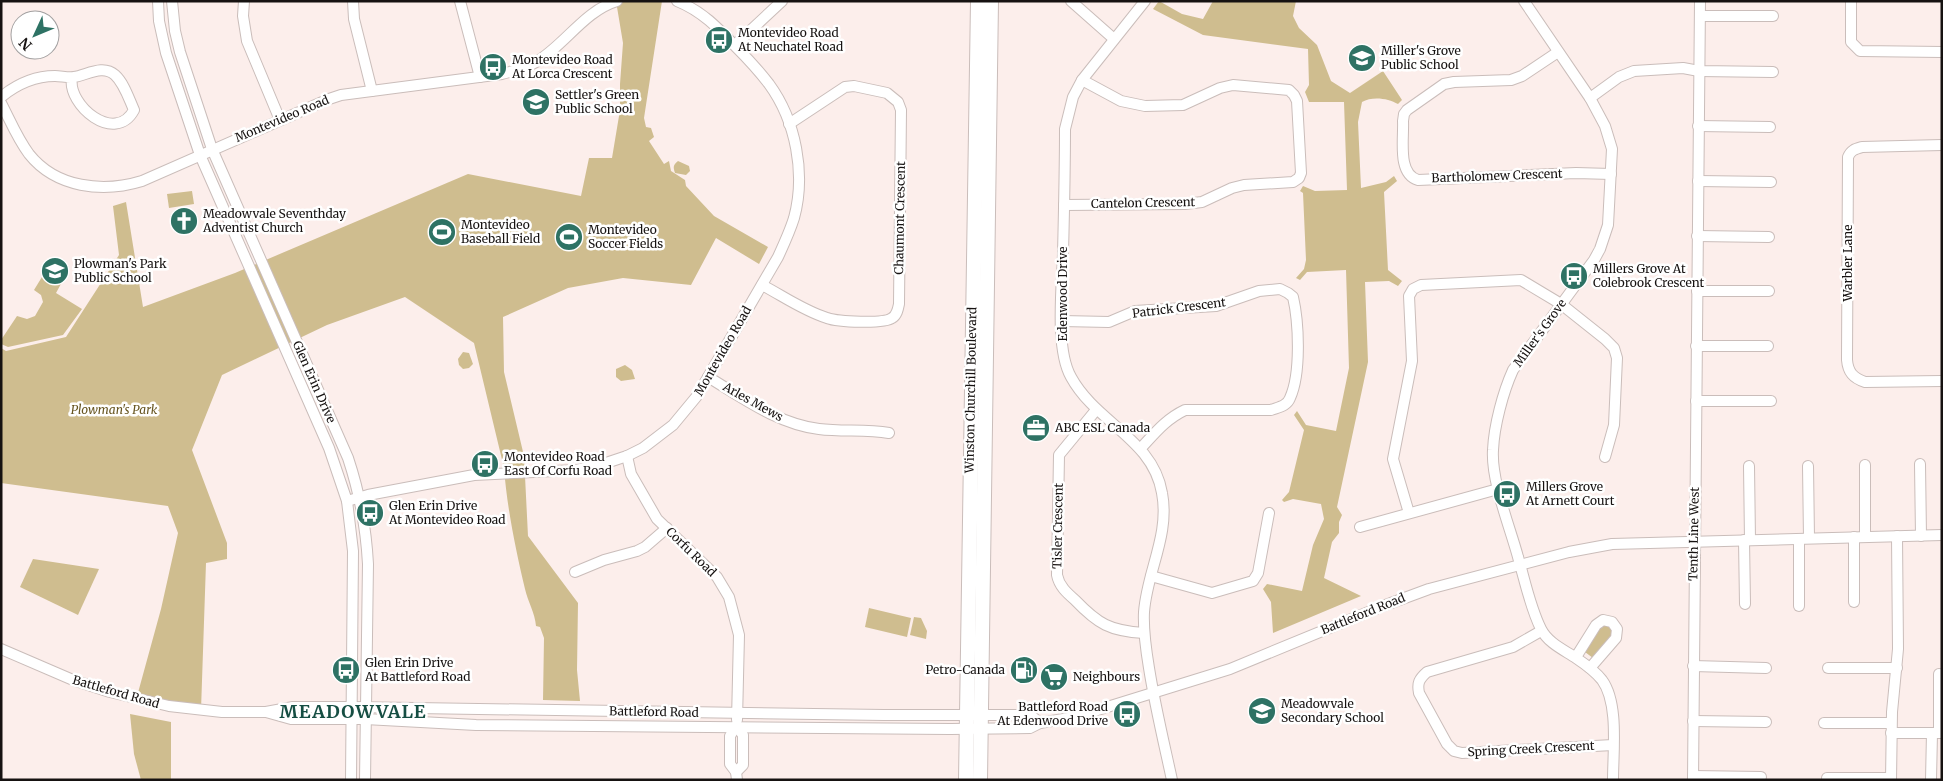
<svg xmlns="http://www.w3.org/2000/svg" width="1943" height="781" viewBox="0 0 1943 781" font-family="Merriweather,serif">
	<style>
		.green { fill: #cfbd8f }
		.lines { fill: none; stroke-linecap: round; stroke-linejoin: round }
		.minor-casing { stroke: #cabdba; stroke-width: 12 }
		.major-casing { stroke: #cabdba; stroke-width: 16 }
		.minor { stroke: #fff; stroke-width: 10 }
		.major { stroke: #fff; stroke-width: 14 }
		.labels { text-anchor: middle; stroke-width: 5; stroke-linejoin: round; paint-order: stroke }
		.poi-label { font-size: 12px; fill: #161211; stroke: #fff; text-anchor: start }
		.street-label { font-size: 12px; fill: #161211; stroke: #fff }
		.park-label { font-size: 12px; font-style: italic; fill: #66541f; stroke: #fff }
		.district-label { font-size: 18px; font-weight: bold; letter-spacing: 1px; fill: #164e43; stroke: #fff }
	</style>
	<rect width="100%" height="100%" fill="#fceeeb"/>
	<g class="green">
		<path d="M616,1h46l-18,117 2,9 5,1 3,9 -5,4 15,23 5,-3 2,10 14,9 1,6 28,30 54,31 -9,17 -43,-26 -25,47 -68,-7 -55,10 -65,29 1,55 20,84 4,80 50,67 -1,67 3,31 -37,-1 1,-62 -4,-11 -4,-1c-1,-13 -8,-24 -11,-37 -9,-38 -18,-81 -21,-121l-30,-125 -69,-46 -78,28 -105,50 -30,75 35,93v16l-21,4 -5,147 -65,-10 25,-91 17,-76 -10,-27 -167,-23v-135l5,3 60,-14 53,-82 -6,-49 13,-4 17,105 92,-34 233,-99 113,22 8,-38h23l8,-48v-26l3,-41z"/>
		<path d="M1159,1l23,13 21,5 10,-18h83l-3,15 6,12 18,17 14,36 19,12 33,-22 19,29 -4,4c-10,-6 -26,-8 -36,-2l-4,20 3,66 25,-6 8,-6 3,5 -13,11 4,78 14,11 -4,5 -9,-5 -24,1 3,80 -31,145 5,8 -3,7v11l-7,9 -8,36 37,18 -88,37 -2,-31 -8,-13 4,-5 35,7 11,-46 11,-26 -3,-15 -28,-5 -9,3 -2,-2 7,-8 15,-62 -10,-15 3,-4 9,14 30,6 13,-63 -3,-98 -39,2 -7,8 -4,-2 8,-9 2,-9 -3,-67 -3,-2 3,-5 12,5 32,-1 -3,-88h-35l-4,-10 4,-7 -1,-36 -105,-14 -50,-26z"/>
		<path d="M678,161l11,5 1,5 -4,4 -11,-2c-2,-6 -2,-8 3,-12z"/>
		<path d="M192,191l2,13 -25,4 -2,-14z"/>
		<path d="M45,272l17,10 -6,11 26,16 -19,26 -55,12 -7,-3v-4l16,-24 10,3 8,-3 8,-14 -2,-7 -7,-5z"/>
		<path d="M463,352l6,1 4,11 -4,4 -6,1 -4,-4 -1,-6z"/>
		<path d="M625,365l7,5 3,9 -14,2 -5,-4v-8z"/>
		<path d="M33,559l66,10 -21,46 -58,-28z"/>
		<path d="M869,608l42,10 -4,19 -42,-10z"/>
		<path d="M914,617l7,1 6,13 -1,8 -16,-4z"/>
		<path d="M1608,625l4,3 1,5 -20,25 -8,-6c5,-9 11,-25 23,-27z"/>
		<path d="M130,714l41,8v58h-30l-7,-26z"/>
	</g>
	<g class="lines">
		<defs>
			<g id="minor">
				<path d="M158,1l1,20 7,32 34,102 129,293 18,53 6,50 -2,229"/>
				<path d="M172,1l3,30 5,21 32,97 136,309c12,36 18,69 20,106l-3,216"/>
				<path d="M244,1l-1,15 4,25 33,79"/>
				<path d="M353,1l1,18 18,72"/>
				<path d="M460,1l20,76"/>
				<path d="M1071,1l43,38"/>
				<path d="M1145,1l-63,79 -9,17 -8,32c0,41 -1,83 -2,125 -1,32 -8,95 8,123 25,46 82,62 91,116 8,42 -15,78 -18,119 -1,19 2,38 5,56 6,38 15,75 23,112"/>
				<path d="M1524,1l66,97 15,28 7,23 -4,76 -8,24 -6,11 -81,110c-10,22 -19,56 -20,80 -2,31 17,77 25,107 7,24 12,50 23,72 7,14 23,21 35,29 9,6 19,13 26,22 17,23 11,71 11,100"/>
				<path d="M1851,1v41l9,9 82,1"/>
				<path d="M1700,16h73"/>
				<path d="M735,45l47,-44"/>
				<path d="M1558,52l-36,24 -11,4 -57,2 -10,2 -37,26 -3,4 -1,7c1,18 -6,53 15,59l158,-7 35,1"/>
				<path d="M1,97c16,-13 34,-21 54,-21 6,0 13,2 19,1 13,-2 29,-13 41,-2 9,8 14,24 19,35 -19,35 -67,-5 -62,-32"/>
				<path d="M1590,98l29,-21 15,-6 49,-3 16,3 74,1"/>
				<path d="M1,103c9,17 16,35 28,51 27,34 74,39 113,27l187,-82 12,-4 161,-21c12,-3 24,-6 34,-12 29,-17 48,-51 81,-61"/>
				<path d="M1698,126l72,1"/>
				<path d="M1942,145l-80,2c-7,2 -11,3 -14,10l-1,203c1,12 6,18 18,22l77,-1"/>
				<path d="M1698,181l73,1"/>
				<path d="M1064,205l121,-1 17,-2 30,-14 12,-3 49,-3 6,-4 2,-5 -4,-72 -3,-6 -5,-5 -56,-5 -13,3 -37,17 -38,1 -24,-5 -39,-21"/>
				<path d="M1697,236l72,1"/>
				<path d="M762,285c21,11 42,26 65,33 11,4 57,6 65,0 5,-3 6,-9 7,-14l2,-194 -3,-8 -11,-9 -33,-7 -9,1 -56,37"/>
				<path d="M1697,291h72"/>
				<path d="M1062,321l47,1 26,-11 81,-5 43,-15 21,-2 8,4 5,4c6,26 8,77 -3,101 -3,8 -11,9 -19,12h-86c-19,9 -30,23 -44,38"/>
				<path d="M1696,346h72"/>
				<path d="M708,377c35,21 70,47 111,52 23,3 47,0 70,4"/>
				<path d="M1696,401h75"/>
				<path d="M1096,410l-37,45 -2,120c2,11 10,18 18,25 23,24 35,31 69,33"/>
				<path d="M627,456l4,18 26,45 60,58 12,20 10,38 -2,85"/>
				<path d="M1920,464l1,72"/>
				<path d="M1865,465v72"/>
				<path d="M1749,466l1,74"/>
				<path d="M1808,466l1,72"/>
				<path d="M347,501l21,-6 106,-20 102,-5 24,-5 27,-9 16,-8 30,-23 24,-29 81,-139c6,-13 12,-26 16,-39 12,-44 2,-97 -25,-134 -10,-13 -21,-25 -33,-37 -18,-19 -34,-36 -59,-46"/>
				<path d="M1409,513l-16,-54 19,-98 -3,-65 4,-7 8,-4 100,-5 40,24 44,35 9,9 3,10 -3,67 -9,32"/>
				<path d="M1360,527l138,-38"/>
				<path d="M1799,539v67"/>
				<path d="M1744,540l1,64"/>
				<path d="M575,572l29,-12 33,-9 8,-4 22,-19"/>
				<path d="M1151,576l61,17 41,-12 5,-8 11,-60"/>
				<path d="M1854,602v-65"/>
				<path d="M1541,631l-28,16 -86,25c-8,7 -10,11 -8,21l28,51 7,7 8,2 151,-8"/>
				<path d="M1,649l72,31 37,12 59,14 53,6h44l27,-5h59l532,8h146l10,8"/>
				<path d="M1576,657l20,-32 7,-5 9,2 5,7 -1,9 -26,30"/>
				<path d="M1693,666l73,2"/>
				<path d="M1828,668h69"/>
				<path d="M1939,674v59"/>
				<path d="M266,712l25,7h74l111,6 474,4 80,-1 10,-5 35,-6 155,-48 153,-63 46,-17 140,-37 43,-8 330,-9"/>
				<path d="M1693,721l73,1"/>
				<path d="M1824,723h67"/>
				<path d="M736,726l-6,10v28l6,8 1,8"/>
				<path d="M736,726l7,9v30l-7,7"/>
				<path d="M1891,733h51"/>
				<path d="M1693,776l68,1"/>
				<path d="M1827,778h64"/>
				<path d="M1693,780l7,-779"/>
				<path d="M1891,780l1,-68 6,-63 -1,-113"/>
				<path d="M1931,780l1,-47"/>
			</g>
			<g id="major">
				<path d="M966,780l12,-779"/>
				<path d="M980,780l11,-779"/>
			</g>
		</defs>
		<use href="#minor" class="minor-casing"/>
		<use href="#major" class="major-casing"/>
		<use href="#minor" class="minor"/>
		<use href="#major" class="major"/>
	</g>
	<defs>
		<symbol id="bus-disc" viewBox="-11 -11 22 22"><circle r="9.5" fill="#2e7264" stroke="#fff"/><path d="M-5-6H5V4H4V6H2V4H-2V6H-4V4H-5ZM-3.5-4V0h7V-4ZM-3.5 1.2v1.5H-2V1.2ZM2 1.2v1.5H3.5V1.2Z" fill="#fff"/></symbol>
		<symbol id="school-disc" viewBox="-11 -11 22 22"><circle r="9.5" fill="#2e7264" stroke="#fff"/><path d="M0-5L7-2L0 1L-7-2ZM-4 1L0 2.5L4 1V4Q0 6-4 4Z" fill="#fff"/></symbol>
		<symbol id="church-disc" viewBox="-11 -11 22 22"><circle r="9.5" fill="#2e7264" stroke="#fff"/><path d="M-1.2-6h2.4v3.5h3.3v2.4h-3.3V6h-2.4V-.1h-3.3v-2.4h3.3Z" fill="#fff"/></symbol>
		<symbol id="stadium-disc" viewBox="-11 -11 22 22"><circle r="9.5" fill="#2e7264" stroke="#fff"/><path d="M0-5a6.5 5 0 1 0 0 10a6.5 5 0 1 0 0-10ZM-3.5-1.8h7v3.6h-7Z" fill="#fff"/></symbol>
		<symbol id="office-disc" viewBox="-11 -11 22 22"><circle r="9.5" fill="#2e7264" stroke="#fff"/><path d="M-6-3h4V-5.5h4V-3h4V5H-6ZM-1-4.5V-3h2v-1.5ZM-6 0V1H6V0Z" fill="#fff"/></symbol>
		<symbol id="fuel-disc" viewBox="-11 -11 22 22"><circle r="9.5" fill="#2e7264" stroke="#fff"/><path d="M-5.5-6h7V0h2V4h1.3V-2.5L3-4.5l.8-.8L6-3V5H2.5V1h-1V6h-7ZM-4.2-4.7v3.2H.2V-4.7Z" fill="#fff"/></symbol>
		<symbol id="supermarket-disc" viewBox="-11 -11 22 22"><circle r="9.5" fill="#2e7264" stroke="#fff"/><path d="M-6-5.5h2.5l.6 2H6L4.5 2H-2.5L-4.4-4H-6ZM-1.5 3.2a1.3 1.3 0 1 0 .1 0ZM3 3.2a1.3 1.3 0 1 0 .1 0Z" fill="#fff"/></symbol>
	</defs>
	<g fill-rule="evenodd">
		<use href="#bus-disc" x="703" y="24" width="32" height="32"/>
		<use href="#school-disc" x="1346" y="42" width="32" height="32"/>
		<use href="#bus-disc" x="477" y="51" width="32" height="32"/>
		<use href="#school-disc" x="520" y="86" width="32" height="32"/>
		<use href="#church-disc" x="168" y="205" width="32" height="32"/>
		<use href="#stadium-disc" x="426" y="216" width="32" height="32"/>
		<use href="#stadium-disc" x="553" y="221" width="32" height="32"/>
		<use href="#school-disc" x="39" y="255" width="32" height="32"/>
		<use href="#bus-disc" x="1558" y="260" width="32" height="32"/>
		<use href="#office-disc" x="1020" y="412" width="32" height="32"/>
		<use href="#bus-disc" x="469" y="448" width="32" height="32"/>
		<use href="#bus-disc" x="1491" y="478" width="32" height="32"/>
		<use href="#bus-disc" x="354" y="497" width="32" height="32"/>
		<use href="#bus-disc" x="330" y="654" width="32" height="32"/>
		<use href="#fuel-disc" x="1008" y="654" width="32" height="32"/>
		<use href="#supermarket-disc" x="1038" y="661" width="32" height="32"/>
		<use href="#school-disc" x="1246" y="695" width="32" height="32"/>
		<use href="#bus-disc" x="1111" y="698" width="32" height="32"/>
	</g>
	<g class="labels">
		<g class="poi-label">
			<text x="738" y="37">Montevideo Road<tspan x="738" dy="14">At Neuchatel Road</tspan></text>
			<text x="1381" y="55">Miller's Grove<tspan x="1381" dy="14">Public School</tspan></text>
			<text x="512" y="64">Montevideo Road<tspan x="512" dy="14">At Lorca Crescent</tspan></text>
			<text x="555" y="99">Settler's Green<tspan x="555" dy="14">Public School</tspan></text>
			<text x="203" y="218">Meadowvale Seventhday<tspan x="203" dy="14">Adventist Church</tspan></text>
			<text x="461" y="229">Montevideo<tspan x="461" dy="14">Baseball Field</tspan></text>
			<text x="588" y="234">Montevideo<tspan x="588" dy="14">Soccer Fields</tspan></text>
			<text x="74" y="268">Plowman's Park<tspan x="74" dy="14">Public School</tspan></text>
			<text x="1593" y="273">Millers Grove At<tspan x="1593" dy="14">Colebrook Crescent</tspan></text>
			<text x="1055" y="432">ABC ESL Canada</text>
			<text x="504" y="461">Montevideo Road<tspan x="504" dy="14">East Of Corfu Road</tspan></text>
			<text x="1526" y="491">Millers Grove<tspan x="1526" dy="14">At Arnett Court</tspan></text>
			<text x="389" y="510">Glen Erin Drive<tspan x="389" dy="14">At Montevideo Road</tspan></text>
			<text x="365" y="667">Glen Erin Drive<tspan x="365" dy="14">At Battleford Road</tspan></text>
			<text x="1005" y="674" text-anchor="end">Petro-Canada</text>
			<text x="1073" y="681">Neighbours</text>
			<text x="1281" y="708">Meadowvale<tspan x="1281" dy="14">Secondary School</tspan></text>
			<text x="1108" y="711" text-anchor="end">Battleford Road<tspan x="1108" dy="14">At Edenwood Drive</tspan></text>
		</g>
		<g class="street-label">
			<text transform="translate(282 119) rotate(-23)" y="4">Montevideo Road</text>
			<text transform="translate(1497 176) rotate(-2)" y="4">Bartholomew Crescent</text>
			<text transform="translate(1143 203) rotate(-1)" y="4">Cantelon Crescent</text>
			<text transform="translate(900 218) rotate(-89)" y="4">Chaumont Crescent</text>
			<text transform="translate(1848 263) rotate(-90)" y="4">Warbler Lane</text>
			<text transform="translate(1063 294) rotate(-90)" y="4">Edenwood Drive</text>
			<text transform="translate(1179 308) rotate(-7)" y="4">Patrick Crescent</text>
			<text transform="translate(1540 333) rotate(-54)" y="4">Miller's Grove</text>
			<text transform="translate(723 351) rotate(-60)" y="4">Montevideo Road</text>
			<text transform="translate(314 382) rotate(66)" y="4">Glen Erin Drive</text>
			<text transform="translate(971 390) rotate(-89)" y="4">Winston Churchill Boulevard</text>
			<text transform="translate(753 402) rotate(29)" y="4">Arles Mews</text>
			<text transform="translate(1058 526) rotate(-89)" y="4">Tisler Crescent</text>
			<text transform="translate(1694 534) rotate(-89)" y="4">Tenth Line West</text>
			<text transform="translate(691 552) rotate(44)" y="4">Corfu Road</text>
			<text transform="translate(1363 614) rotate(-22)" y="4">Battleford Road</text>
			<text transform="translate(116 692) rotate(16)" y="4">Battleford Road</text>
			<text transform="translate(654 712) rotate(1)" y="4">Battleford Road</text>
			<text transform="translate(1531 749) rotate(-3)" y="4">Spring Creek Crescent</text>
		</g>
		<g class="park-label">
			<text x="114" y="414">Plowman's Park</text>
		</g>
		<g class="district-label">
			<text x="353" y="718">MEADOWVALE</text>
		</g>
	</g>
	<rect width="1943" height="781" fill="none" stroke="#161211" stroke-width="5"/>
	<g transform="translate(35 35) rotate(226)"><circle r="24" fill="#ffffff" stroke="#a2a0a0"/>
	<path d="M0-4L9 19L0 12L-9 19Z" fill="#2e7264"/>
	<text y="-8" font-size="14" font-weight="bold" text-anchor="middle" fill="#161211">N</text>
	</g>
</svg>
